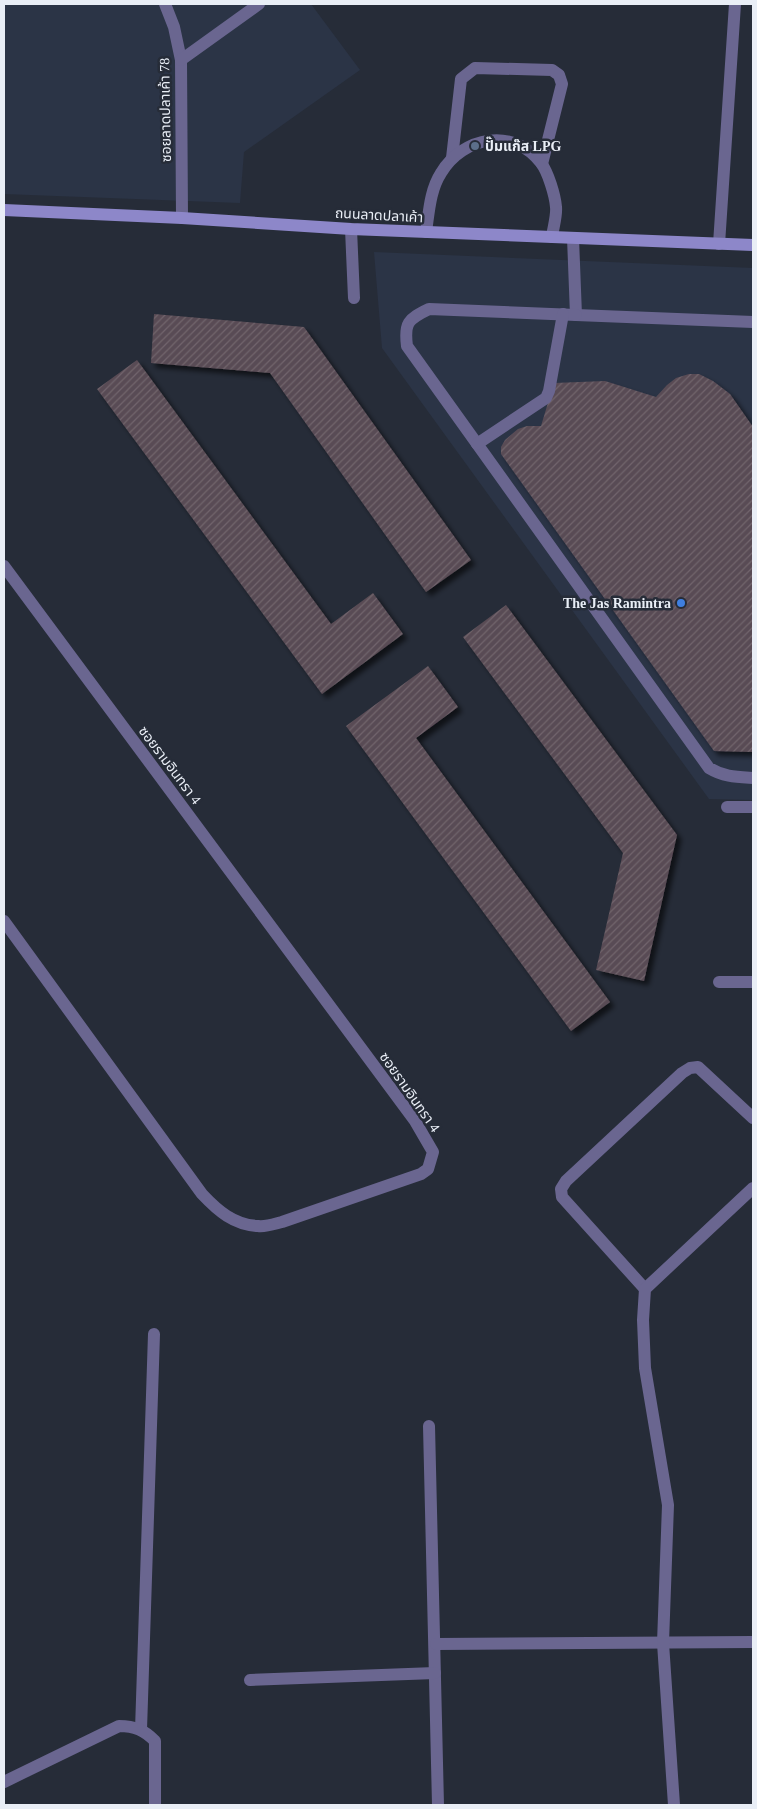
<svg xmlns="http://www.w3.org/2000/svg" width="757" height="1809" viewBox="0 0 757 1809" font-family="'Times New Roman','Noto Sans Thai',serif">
	<style>
		.built { fill: #2b3446 }
		.building { fill: url(#building-hatch); filter: url(#shadow) }
		.lines { fill: none; stroke-linecap: round; stroke-linejoin: round }
		.service { stroke: #6a6690; stroke-width: 12 }
		.minor { stroke: #6a6690; stroke-width: 12 }
		.secondary { stroke: #8d87c9; stroke-width: 12 }
		.service-dot { fill: #5c6f8a; stroke: #262c38; stroke-width: 2 }
		.shop-dot { fill: #3f7fe0; stroke: #262c38; stroke-width: 2 }
		.labels { text-anchor: middle; stroke-width: 5; stroke-linejoin: round; paint-order: stroke }
		.street-label { font-size: 14px; fill: #e9eef6; stroke: #262c38 }
		.poi-label { font-size: 14px; font-weight: bold; fill: #e9eef6; stroke: #262c38; text-anchor: start }
	</style>
	<defs>
		<pattern id="building-hatch" width="6" height="6" patternUnits="userSpaceOnUse" patternTransform="scale(1.25)"><rect width="6" height="6" fill="#594b54"/><path d="M-1 1l2-2M0 6l6-6M5 7l2-2" fill="none" stroke="#71656d"/></pattern>
		<filter id="shadow"><feDropShadow dx="4.5" dy="4.5" stdDeviation="2.5" flood-color="#0009"/></filter>
	</defs>
	<rect width="100%" height="100%" fill="#262c38"/>
	<g class="built">
		<path d="M4,4h307l49,66 -116,82 -4,51 -236,-9z"/>
		<path d="M374,252l379,16v532l-44,-1 -327,-451z"/>
	</g>
	<g class="building">
		<path d="M154,314l150,13 167,233 -45,32 -156,-219 -119,-10z"/>
		<path d="M137,360l194,264 42,-31 30,41 -81,60 -225,-305z"/>
		<path d="M689,374h10l14,7 17,13 23,33v325l-39,-1 -213,-297v-7l4,-7 13,-11 9,-3h14l13,-43 51,-2 51,16 11,-12 9,-7z"/>
		<path d="M506,605l171,230 -33,146 -48,-11 27,-117 -160,-216z"/>
		<path d="M428,666l30,41 -42,31 194,264 -39,29 -225,-305z"/>
	</g>
	<g class="lines">
		<g class="service">
			<path d="M452,158l9,-79 14,-11 77,2 7,5 3,9 -20,80"/>
			<path d="M426,232c3,-20 4,-42 15,-59 22,-37 73,-46 100,-10 7,9 14,32 15,44 1,9 -3,21 -4,30"/>
			<path d="M573,238l3,77 177,7"/>
			<path d="M719,244l16,-240"/>
			<path d="M576,315l-147,-6c-21,10 -25,14 -22,37l302,422c15,9 27,9 44,10"/>
			<path d="M477,444l69,-46 3,-7 14,-77"/>
			<path d="M645,1289l-83,-92 -1,-8 5,-8 116,-108 8,-5 8,-1 55,51"/>
			<path d="M429,1426l9,379"/>
			<path d="M436,1644l317,-2"/>
			<path d="M250,1680l185,-7"/>
			<path d="M141,1730l13,-396"/>
			<path d="M4,1782l115,-56c16,0 25,4 36,15v64"/>
			<path d="M674,1805l-11,-162 5,-138 -23,-137 -2,-48 2,-31 108,-101"/>
		</g>
		<g class="minor">
			<path d="M165,4l9,23 7,33 1,158"/>
			<path d="M181,60l78,-56"/>
			<path d="M351,229l3,69"/>
			<path d="M4,566l411,555 18,31 -5,17 -7,5 -139,48c-8,2 -16,5 -24,4 -24,-1 -40,-15 -56,-32l-198,-273"/>
			<path d="M727,807h26"/>
			<path d="M719,982h34"/>
		</g>
		<path class="secondary" d="M4,210l178,8 169,11 402,16"/>
	</g>
	<circle class="service-dot" cx="475" cy="146" r="5"/>
	<circle class="shop-dot" cx="681" cy="603" r="5"/>
	<g class="labels">
		<g class="street-label">
			<text transform="translate(165 110) rotate(-91)" y="5">ซอยลาดปลาเค้า 78</text>
			<text transform="translate(379 215) rotate(3)" y="5">ถนนลาดปลาเค้า</text>
			<text transform="translate(170 765) rotate(53)" y="5">ซอยรามอินทรา 4</text>
			<text transform="translate(410 1092) rotate(55)" y="5">ซอยรามอินทรา 4</text>
		</g>
		<g class="poi-label">
			<text x="485" y="151">ปั๊มแก๊ส LPG</text>
			<text x="671" y="608" text-anchor="end">The Jas Ramintra</text>
		</g>
	</g>
	<rect width="757" height="1809" fill="none" stroke="#e9eef6" stroke-width="10"/>
</svg>
